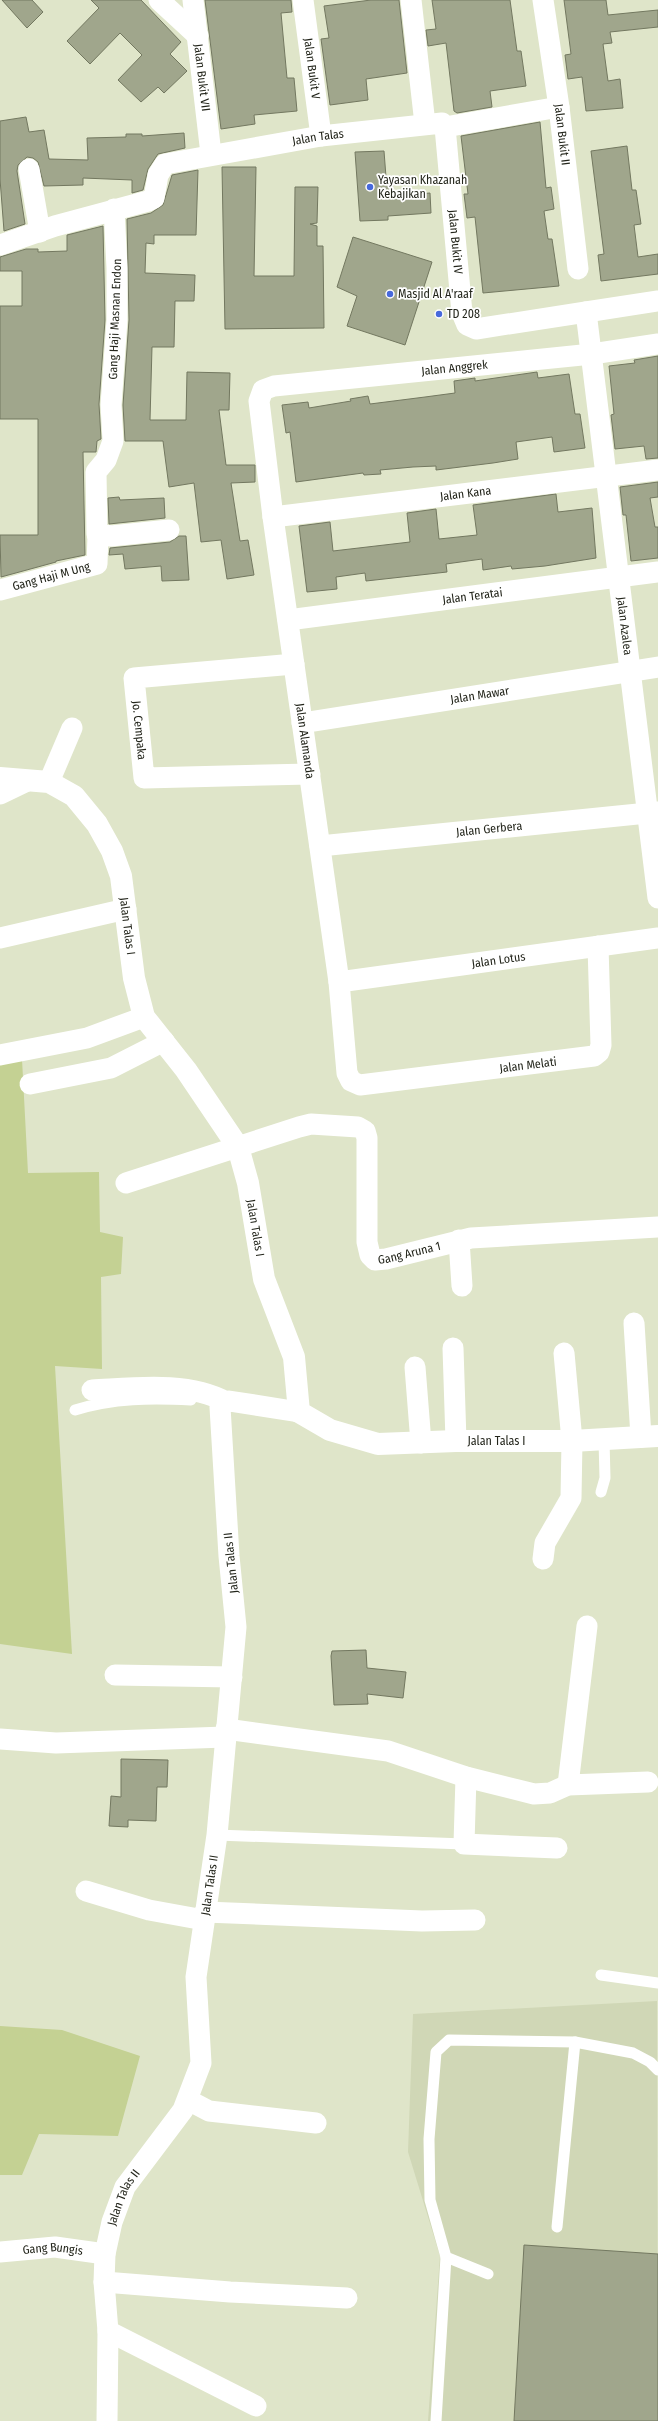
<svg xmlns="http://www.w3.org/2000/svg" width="658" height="2421" viewBox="0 0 658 2421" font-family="'Fira Sans Condensed',sans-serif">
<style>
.built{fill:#d0d7b6}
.green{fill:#c4d193}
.building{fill:#a0a68c;stroke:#737860}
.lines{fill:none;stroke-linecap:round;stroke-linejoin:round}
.service{stroke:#fff;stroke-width:11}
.minor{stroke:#fff;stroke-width:21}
.tertiary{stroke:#fff;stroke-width:22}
.poi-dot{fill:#4769dc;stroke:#fff;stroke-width:1.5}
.labels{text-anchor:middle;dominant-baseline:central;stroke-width:3.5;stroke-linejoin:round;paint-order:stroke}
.street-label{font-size:12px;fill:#23251b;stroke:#fff}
.poi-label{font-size:12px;fill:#23251b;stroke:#fff;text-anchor:start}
</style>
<rect width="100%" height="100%" fill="#dfe5c9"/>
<!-- built -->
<polygon class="built" points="657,2001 658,2421 428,2421 440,2256 408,2152 413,2014"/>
<!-- green -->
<g class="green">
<polygon points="0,1047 22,1059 28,1173 99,1172 100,1232 123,1237 121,1274 101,1277 102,1369 55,1366 72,1654 0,1644"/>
<polygon points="0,2026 62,2030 140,2056 118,2136 39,2134 22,2175 0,2175"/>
</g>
<!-- building -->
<g class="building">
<polygon points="2,0 32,0 43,12 27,28"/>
<polygon points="91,0 141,0 181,42 170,54 187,71 164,93 158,87 141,102 118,80 142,55 120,33 90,64 67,41 99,8"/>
<polygon points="205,0 291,0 292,12 281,13 287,78 294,78 297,111 254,115 255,124 221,129"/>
<polygon points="371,0 399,0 407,73 366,79 368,100 330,105 321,39 329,38 324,6"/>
<polygon points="432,0 510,0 517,51 521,51 526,86 490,91 492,107 457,113 454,111 446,43 428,46 426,30 436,29"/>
<polygon points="564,0 606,0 608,15 658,10 658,27 610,32 612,43 603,44 608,81 620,79 623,108 586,111 582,77 568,79 565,55 571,54"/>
<polygon points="26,117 29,132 44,130 49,159 88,160 87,138 126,137 126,134 142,134 142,136 184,133 185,148 158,154 148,169 143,190 132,193 132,180 83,178 83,185 44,186 38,162 33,158 27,157 18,165 17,171 25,224 4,231 0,179 0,121"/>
<polygon points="540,122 546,188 551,187 554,209 544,211 548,239 552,239 559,286 483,293 475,217 467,218 464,194 468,194 461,136"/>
<polygon points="627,146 632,190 636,190 641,224 634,225 638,257 658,254 658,274 601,281 598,255 604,254 591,151"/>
<polygon points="384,151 386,177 392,177 393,196 430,193 431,213 388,216 388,220 360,221 355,152"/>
<polygon points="222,167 256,167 254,276 294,276 295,187 318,187 317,223 310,224 317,226 317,246 323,246 324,328 225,329"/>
<polygon points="198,170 196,235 154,235 154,244 146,243 145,273 195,275 194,301 175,301 174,347 152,347 150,420 186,420 187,372 230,373 229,410 219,410 226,465 255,465 255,482 231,483 240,541 248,540 254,575 227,579 221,540 201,542 194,483 169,487 163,441 125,441 123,405 129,320 127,219 151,213 163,205 172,175"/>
<polygon points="103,226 105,320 99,404 101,439 97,441 96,452 83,452 85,555 56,561 56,562 1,577 0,535 38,535 38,419 0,419 0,306 22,306 22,271 0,271 0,257 26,249 38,249 38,252 67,251 67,235"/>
<polygon points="353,237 432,262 405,345 347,326 357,296 337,287"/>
<polygon points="658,356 658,458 646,459 644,446 615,449 611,415 614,414 609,366 635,363 634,360"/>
<polygon points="537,372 538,378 569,374 575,414 580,414 585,448 554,452 552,437 516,442 518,459 493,463 436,470 436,466 413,467 380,470 381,474 364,475 363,473 296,482 290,432 286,433 282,405 308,402 309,408 351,401 350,399 368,396 370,404 425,397 455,393 454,381 475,378 475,381"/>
<polygon points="658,482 658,497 650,498 655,527 658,527 658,558 631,561 626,515 623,515 620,487"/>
<polygon points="556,494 558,512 592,508 596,558 545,566 512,569 511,566 483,570 482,559 446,564 447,572 366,581 365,573 336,577 337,589 307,592 299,526 330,522 333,551 410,542 407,513 436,509 439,539 477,535 473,505"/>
<polygon points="119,497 120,500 164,498 165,518 109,524 108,498"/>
<polygon points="179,536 186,536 189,580 162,581 161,566 125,569 123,554 109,555 110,548 170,542"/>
<polygon points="366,1650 367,1668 406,1672 403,1698 367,1694 368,1704 334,1705 331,1656 332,1651"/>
<polygon points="121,1759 168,1760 167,1787 157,1787 156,1821 128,1820 128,1827 109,1826 111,1796 121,1797"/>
<polygon points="524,2245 658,2254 658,2421 514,2421"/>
</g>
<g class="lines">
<!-- service -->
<g class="service">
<path d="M75,1410C114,1398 151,1398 191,1400"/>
<polyline points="601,1492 605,1478 604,1440"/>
<polyline points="217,1835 464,1844"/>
<polyline points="601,1975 658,1983"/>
<polyline points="557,2227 575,2042"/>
<polyline points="488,2274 446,2257 430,2200 429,2139 436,2052 449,2040 575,2042 633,2053 650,2062 658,2070"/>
<polyline points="436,2421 446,2257"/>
</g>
<!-- minor -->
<g class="minor">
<polyline points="159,0 198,36"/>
<path id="s1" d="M193,0L211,154"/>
<path id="s2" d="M303,0L321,136"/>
<polyline points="411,0 425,124"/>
<path id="s3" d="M543,0L559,107L578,269"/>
<polyline points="445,127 559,107"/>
<polyline points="29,169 40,232"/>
<polyline points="114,209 117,268 117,320 111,405 113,441 106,460 96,472 97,534 111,536 169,530"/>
<path id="s4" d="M0,245L55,226L148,201L154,198L158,175L165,164L321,136L442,123L445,127L462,313L467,325L476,329L586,312L658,898"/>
<polyline points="586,312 658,301"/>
<path id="s5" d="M273,517L658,470"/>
<path id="s6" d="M0,590L97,564L98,535"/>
<path id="s7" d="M288,620L658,572"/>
<path id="s8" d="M294,664L134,678L144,778L310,774"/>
<path id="s9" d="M302,723L658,667"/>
<polyline points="49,782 72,728"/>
<polyline points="0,794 27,781"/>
<path id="s10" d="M320,846L658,812"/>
<polyline points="0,938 126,909"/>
<path id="s11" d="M598,946L601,1045L599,1052L594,1056L360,1085L351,1081L347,1073L339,982L273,517L259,401L263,390L274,386L592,354L658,344"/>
<path id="s12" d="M339,982L658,938"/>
<polyline points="0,1055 87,1038 144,1017"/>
<polyline points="30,1084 111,1068 164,1041"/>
<path id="s13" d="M126,1183L299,1127L311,1124L358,1127L365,1131L367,1138V1242L370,1255L375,1260L386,1259L471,1238L658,1227"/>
<polyline points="459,1240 462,1286"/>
<polyline points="634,1323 641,1437"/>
<polyline points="453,1348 456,1441"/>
<polyline points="415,1367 421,1443"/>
<path d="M92,1390C134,1388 188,1381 226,1402"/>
<polyline points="543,1559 545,1543 571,1498 572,1441 564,1353"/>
<polyline points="115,1675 232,1677"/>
<polyline points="226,1729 388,1751 466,1777 534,1794 550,1793 568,1785 648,1782"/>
<polyline points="0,1739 56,1743 225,1737"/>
<polyline points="466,1777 464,1844 557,1848"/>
<polyline points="568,1785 587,1626"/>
<polyline points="86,1891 149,1910 204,1920"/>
<polyline points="205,1912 422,1921 475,1920"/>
<polyline points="188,2100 209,2111 316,2123"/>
<path id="s14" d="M0,2252L55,2247L105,2254"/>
<polyline points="104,2282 230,2292 347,2298"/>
<polyline points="108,2331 256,2406"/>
<path id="s15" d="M107,2421L108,2331L104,2282L105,2254L112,2222L125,2187L183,2110L201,2063L196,1977L217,1835L236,1627L229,1556L220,1407L221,1404L229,1401L299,1412"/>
</g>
<!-- tertiary -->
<path class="tertiary" id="s16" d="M0,778L49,782L74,796L97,824L112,851L121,876L134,978L144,1017L186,1070L238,1147L248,1183L264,1279L294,1357L299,1412L330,1430L378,1444L456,1441H572L658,1436"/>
</g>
<!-- markers -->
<g class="poi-dot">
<circle cx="370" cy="187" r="4"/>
<circle cx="390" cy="294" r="4"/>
<circle cx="439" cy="314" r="4"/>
</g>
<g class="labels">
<!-- street labels -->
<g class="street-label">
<text stroke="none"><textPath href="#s2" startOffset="69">Jalan Bukit V</textPath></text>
<text stroke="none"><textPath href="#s1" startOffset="78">Jalan Bukit VII</textPath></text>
<text stroke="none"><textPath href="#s3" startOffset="136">Jalan Bukit II</textPath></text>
<text stroke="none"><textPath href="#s4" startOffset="353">Jalan Talas</textPath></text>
<text stroke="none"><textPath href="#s4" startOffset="598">Jalan Bukit IV</textPath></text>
<text transform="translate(115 319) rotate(-88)">Gang Haji Masnan Endon</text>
<text stroke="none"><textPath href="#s11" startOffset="1250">Jalan Anggrek</textPath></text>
<text stroke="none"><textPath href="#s5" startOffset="194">Jalan Kana</textPath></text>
<text stroke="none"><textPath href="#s6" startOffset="53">Gang Haji M Ung</textPath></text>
<text stroke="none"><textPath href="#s7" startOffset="186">Jalan Teratai</textPath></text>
<text stroke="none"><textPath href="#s4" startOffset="1120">Jalan Azalea</textPath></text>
<text stroke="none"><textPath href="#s9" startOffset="180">Jalan Mawar</textPath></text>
<text stroke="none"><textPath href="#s8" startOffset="213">Jo. Cempaka</textPath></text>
<text transform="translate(305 741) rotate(82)">Jalan Alamanda</text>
<text stroke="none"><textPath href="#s10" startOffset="170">Jalan Gerbera</textPath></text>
<text stroke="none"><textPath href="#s16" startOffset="222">Jalan Talas I</textPath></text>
<text stroke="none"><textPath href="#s12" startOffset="161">Jalan Lotus</textPath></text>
<text transform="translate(528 1065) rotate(-7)">Jalan Melati</text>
<text stroke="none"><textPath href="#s16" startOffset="558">Jalan Talas I</textPath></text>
<text stroke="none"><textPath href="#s13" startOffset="416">Gang Aruna 1</textPath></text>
<text stroke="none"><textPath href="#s16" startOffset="953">Jalan Talas I</textPath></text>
<text transform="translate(231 1563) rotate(-96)">Jalan Talas II</text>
<text stroke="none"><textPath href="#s15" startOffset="563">Jalan Talas II</textPath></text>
<text stroke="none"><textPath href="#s15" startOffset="227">Jalan Talas II</textPath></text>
<text stroke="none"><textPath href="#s14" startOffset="53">Gang Bungis</textPath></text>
</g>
<!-- poi labels -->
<g class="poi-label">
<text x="378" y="180">Yayasan Khazanah<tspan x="378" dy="14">Kebajikan</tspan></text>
<text x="398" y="294">Masjid Al A'raaf</text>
<text x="447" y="314">TD 208</text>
</g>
</g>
</svg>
